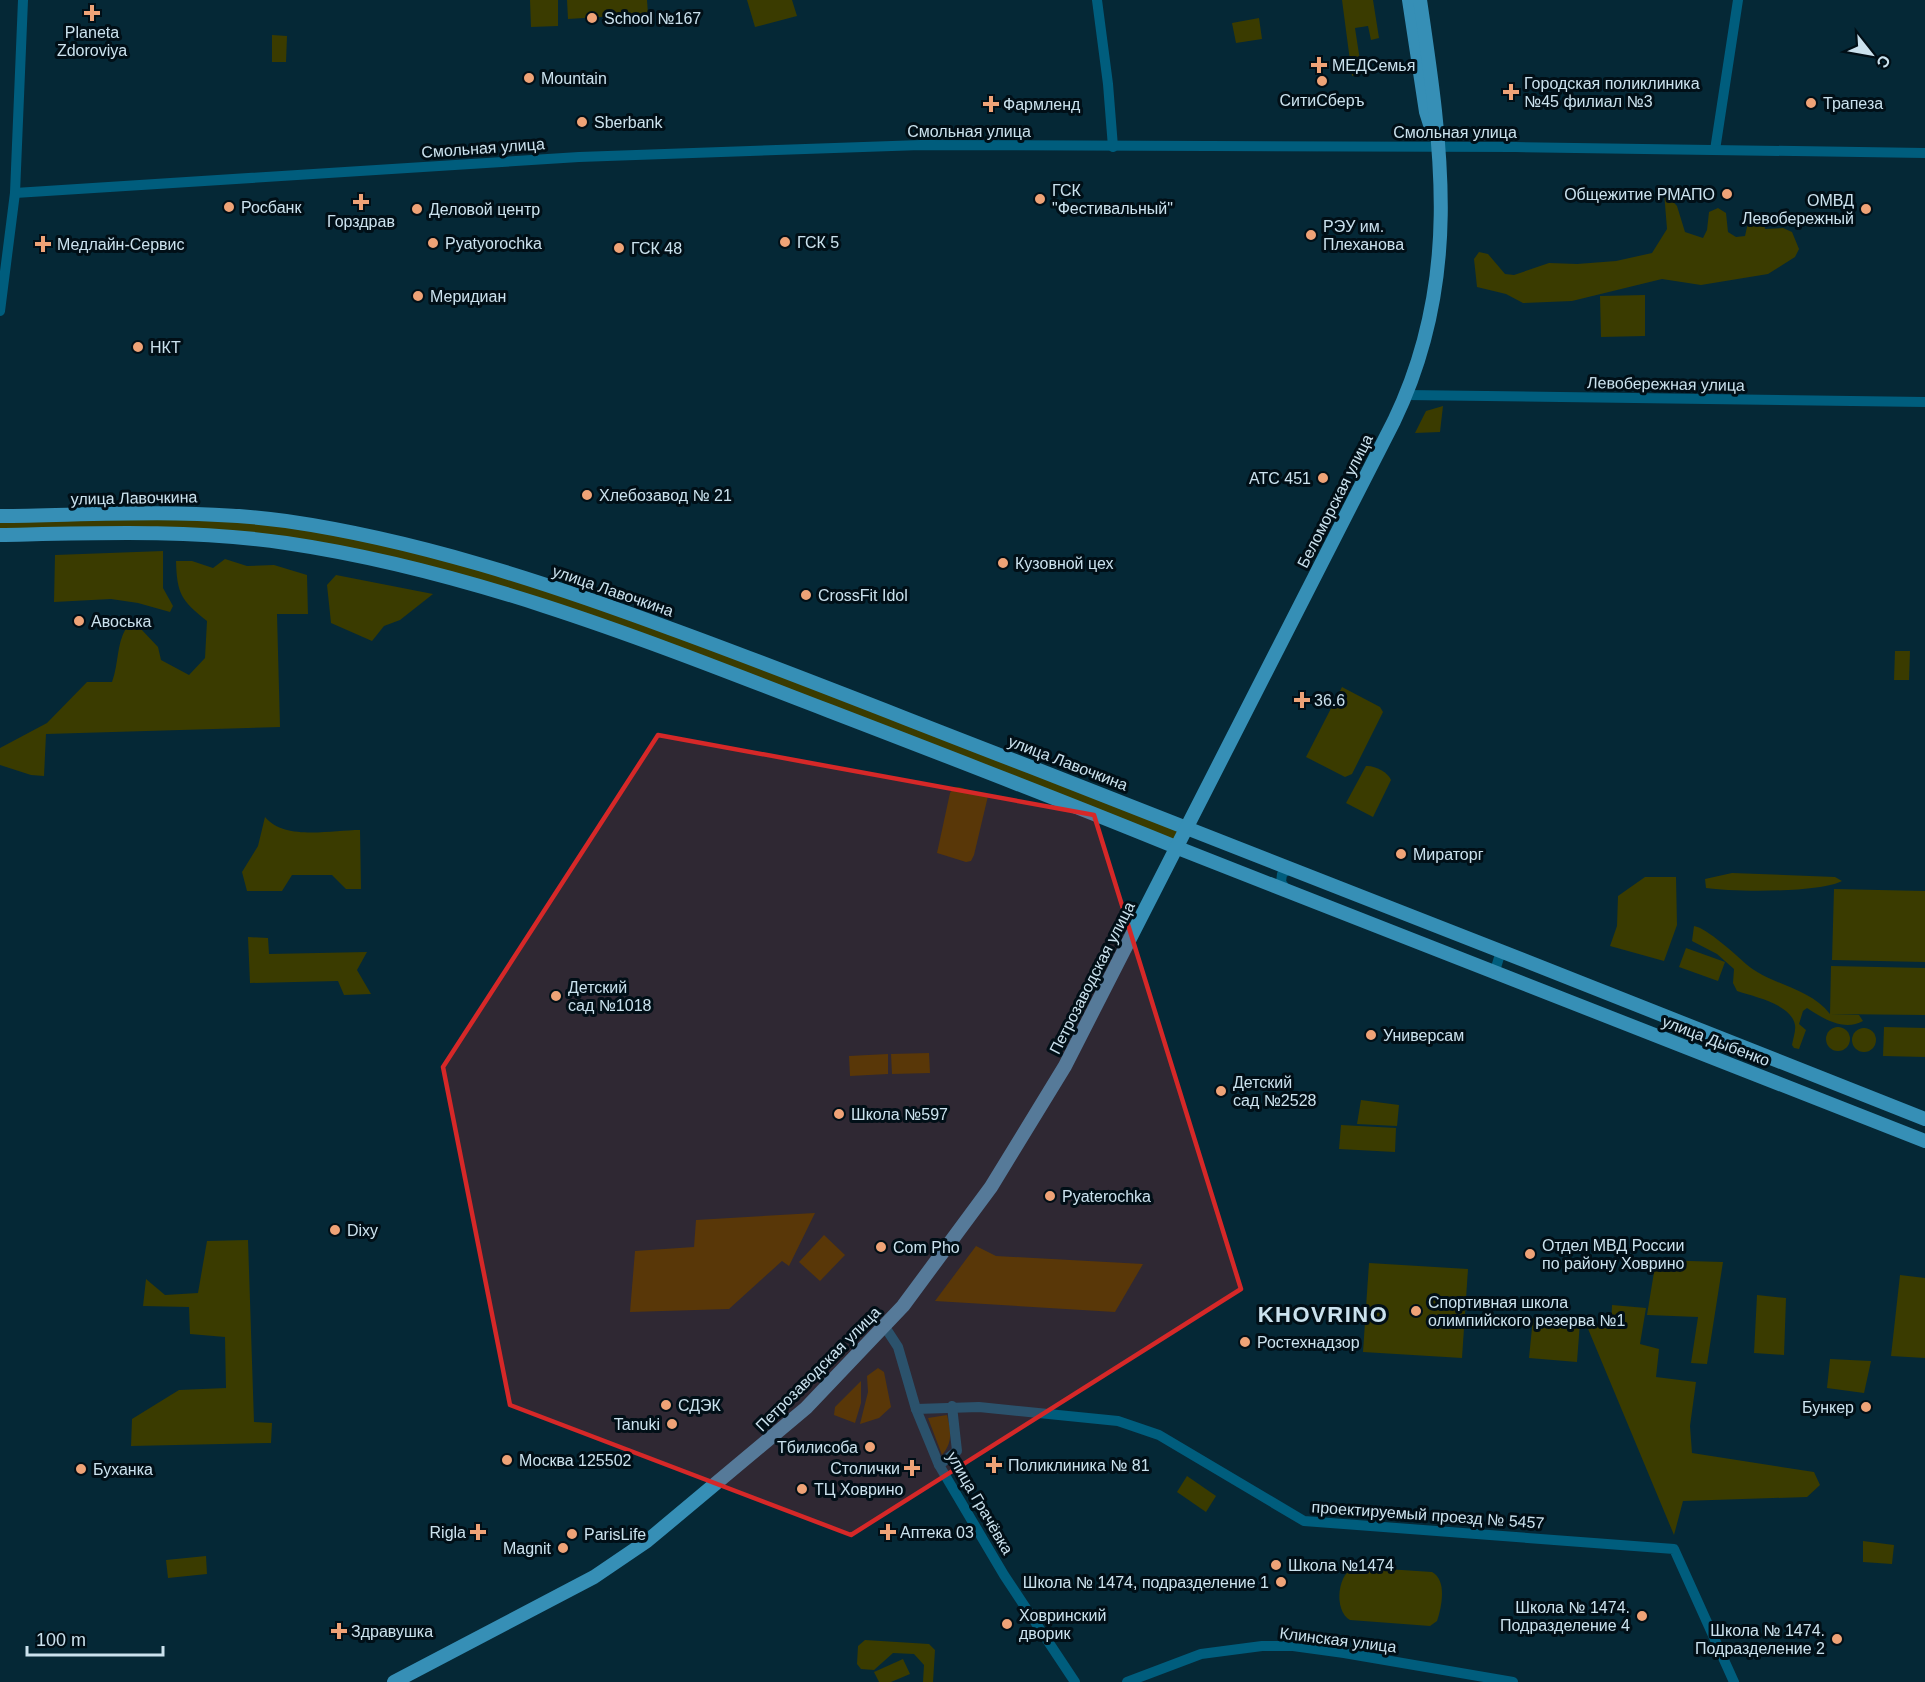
<svg xmlns="http://www.w3.org/2000/svg" width="1925" height="1682" viewBox="0 0 1925 1682" font-family="Arial,sans-serif">
<style>
.green{fill:#3a3b00}
.lines{fill:none;stroke-linecap:round;stroke-linejoin:round}
.minor{stroke:#005d7d;stroke-width:10}
.major{stroke:#368fb6;stroke-width:14}
.marked{fill:#d62828;fill-opacity:0.2;stroke:#d62828;stroke-width:4.5;stroke-linejoin:round}
.poi-dot{fill:#efa377;stroke:#010f17;stroke-width:2}
.labels{text-anchor:middle;dominant-baseline:central;stroke-width:6;stroke-linejoin:round;paint-order:stroke}
.poi-label{font-size:16px;fill:#cbe2ee;stroke:#010f17;text-anchor:start}
.street-label{font-size:16px;fill:#cbe2ee;stroke:#010f17}
.district-label{font-size:22px;font-weight:bold;letter-spacing:1.5px;fill:#cbe2ee;stroke:#010f17}
</style>
<rect width="100%" height="100%" fill="#052836"/>
<!-- green -->
<g class="green">
<polygon points="530,0 558,0 558,26 531,27"/>
<polygon points="567,0 647,0 648,14 568,19"/>
<polygon points="747,0 792,0 797,16 755,27"/>
<polygon points="1342,0 1373,0 1379,38 1371,40 1368,26 1355,28 1362,74 1352,76"/>
<polygon points="1259,18 1262,39 1236,43 1232,23"/>
<polygon points="272,35 287,36 286,62 272,62"/>
<polygon points="1664,192 1677,206 1685,232 1703,238 1707,230 1709,212 1718,208 1726,213 1728,232 1736,237 1745,236 1749,218 1757,214 1764,220 1765,229 1783,228 1792,232 1799,249 1795,257 1768,274 1701,285 1662,279 1572,301 1523,303 1506,294 1477,287 1474,259 1479,252 1488,254 1505,274 1514,275 1549,263 1577,264 1616,261 1652,253 1667,229"/>
<polygon points="1645,295 1645,336 1601,337 1600,296"/>
<polygon points="1443,406 1440,432 1415,433 1426,411"/>
<polygon points="0,516 284,521 554,587 1187,826 1177,847 573,614 280,542 0,535"/>
<polygon points="163,551 163,588 173,606 170,612 138,603 111,599 54,602 55,555"/>
<path d="M225,559L247,566L274,565L307,575L308,614H277L280,727L46,734L44,776L31,775L0,765V748L47,723L87,682H112C119,663 116,646 126,628L141,629L158,647L161,660L189,675L205,658L207,621C181,600 177,594 176,561H192L213,568Z"/>
<polygon points="336,575 433,594 400,620 384,626 372,641 331,623 327,585"/>
<polygon points="1895,651 1910,651 1909,680 1894,680"/>
<polygon points="1342,687 1380,707 1383,712 1352,774 1345,777 1306,757"/>
<path d="M1366,766C1374,765 1388,772 1391,780L1373,817L1346,803Z"/>
<polygon points="959,787 988,796 974,855 971,861 966,862 937,853 950,793 953,788"/>
<path d="M265,817C285,841 331,830 360,830L361,889H346L332,875H292L282,891H247L242,872L258,846Z"/>
<path d="M1732,873L1835,877L1842,881C1820,893 1732,892 1706,888L1705,879Z"/>
<polygon points="1645,877 1676,877 1677,925 1664,961 1610,946 1617,926 1618,896"/>
<polygon points="1834,889 1925,891 1925,962 1832,960"/>
<path d="M1694,926C1707,928 1736,955 1746,964C1770,985 1809,987 1830,1014L1831,966L1925,968V1015L1830,1014L1859,1015L1863,1021C1844,1032 1822,1018 1807,1008L1803,1011L1799,1024L1806,1030L1799,1049L1794,1048L1792,1045C1793,1039 1796,1031 1795,1025C1791,1004 1755,997 1737,991L1733,983L1734,969L1717,954L1692,941Z"/>
<polygon points="248,937 268,938 269,954 367,952 357,970 371,994 344,995 338,981 250,983"/>
<polygon points="1686,948 1725,962 1718,981 1679,967"/>
<polygon points="1884,1027 1925,1028 1925,1057 1883,1056"/>
<circle cx="1838" cy="1039" r="12"/>
<circle cx="1864" cy="1040" r="12"/>
<polygon points="929,1053 930,1073 892,1074 891,1054"/>
<polygon points="888,1054 888,1074 850,1076 849,1056"/>
<polygon points="1361,1100 1399,1105 1397,1126 1357,1124"/>
<polygon points="1341,1125 1396,1128 1395,1152 1339,1149"/>
<polygon points="815,1213 789,1266 782,1261 729,1309 630,1312 635,1251 694,1247 696,1220"/>
<polygon points="824,1235 845,1255 820,1281 799,1262"/>
<polygon points="248,1240 254,1422 272,1423 271,1443 131,1446 132,1419 179,1390 226,1388 225,1337 190,1334 189,1307 143,1306 146,1279 165,1295 198,1293 207,1241"/>
<polygon points="976,1246 996,1256 1143,1264 1115,1312 935,1301"/>
<polygon points="1656,1260 1723,1262 1707,1364 1691,1363 1698,1317 1647,1315"/>
<polygon points="1369,1263 1468,1269 1462,1358 1363,1352"/>
<polygon points="1900,1275 1925,1278 1925,1358 1891,1356"/>
<polygon points="1757,1295 1786,1298 1784,1355 1754,1353"/>
<polygon points="1612,1305 1646,1308 1640,1344 1659,1349 1656,1377 1696,1382 1690,1426 1692,1453 1814,1472 1820,1485 1807,1497 1683,1501 1674,1535 1586,1324 1611,1329"/>
<polygon points="1533,1318 1580,1322 1577,1362 1529,1358"/>
<polygon points="1830,1359 1871,1361 1864,1393 1827,1388"/>
<polygon points="878,1368 884,1372 891,1407 879,1418 860,1424 868,1392 867,1376"/>
<polygon points="861,1381 861,1403 855,1423 834,1415 835,1407"/>
<path d="M947,1415C951,1431 953,1442 942,1455L928,1418Z"/>
<polygon points="1187,1476 1216,1496 1206,1512 1177,1492"/>
<polygon points="1863,1541 1894,1545 1892,1564 1863,1562"/>
<polygon points="206,1556 207,1574 168,1578 166,1560"/>
<path d="M1357,1567L1432,1572C1447,1580 1442,1606 1437,1621L1430,1626L1350,1620C1333,1611 1337,1570 1357,1567Z"/>
<polygon points="865,1640 929,1644 935,1650 933,1682 923,1682 924,1665 914,1654 893,1653 874,1670 861,1669 857,1664 858,1646"/>
<polygon points="903,1659 910,1674 891,1682 879,1682 874,1672"/>
</g>
<g class="lines">
<!-- minor -->
<g class="minor">
<polyline points="1097,0 1108,84 1113,147"/>
<polyline points="1715,150 1738,0"/>
<polyline points="15,193 579,157 921,145 1515,147 1925,153"/>
<polyline points="0,311 15,193 23,0"/>
<polyline points="1406,395 1925,402"/>
<polyline points="1287,891 1281,882 1282,874 1289,869 1296,870"/>
<polyline points="1494,974 1501,951"/>
<polyline points="885,1327 898,1347 916,1409 939,1465 1004,1575 1075,1682"/>
<polyline points="916,1409 979,1407 1118,1421 1159,1435 1304,1521 1674,1549 1734,1682"/>
<polyline points="939,1465 957,1451 952,1406"/>
<polyline points="1127,1682 1201,1654 1262,1646 1293,1646 1344,1653 1513,1682"/>
</g>
<!-- major -->
<g class="major">
<polyline points="1409,0 1426,112 1432,131"/>
<path d="M0,516C96,515 191,508 286,521C417,540 545,582 669,628C790,672 911,721 1031,767C1330,883 1627,1001 1925,1119"/>
<path d="M0,535C94,533 192,529 286,543C462,569 628,633 793,697C923,747 1054,797 1183,850C1430,949 1678,1044 1925,1141"/>
<path d="M394,1682L594,1577L647,1541L806,1408L903,1306L991,1187L1065,1066L1394,421C1462,280 1442,149 1420,0"/>
</g>
</g>
<!-- marked area -->
<path class="marked" d="M658,735L1094,815L1241,1289L851,1535L510,1405L443,1067Z"/>
<!-- markers -->
<g class="poi-dot">
<path d="M89 4h6v6h6v6h-6v6h-6v-6h-6v-6h6z"/>
<circle cx="592" cy="18" r="6"/>
<path d="M1316 56h6v6h6v6h-6v6h-6v-6h-6v-6h6z"/>
<circle cx="529" cy="78" r="6"/>
<circle cx="1322" cy="81" r="6"/>
<path d="M1508 83h6v6h6v6h-6v6h-6v-6h-6v-6h6z"/>
<circle cx="1811" cy="103" r="6"/>
<path d="M988 95h6v6h6v6h-6v6h-6v-6h-6v-6h6z"/>
<circle cx="582" cy="122" r="6"/>
<circle cx="1727" cy="194" r="6"/>
<circle cx="1040" cy="199" r="6"/>
<path d="M358 193h6v6h6v6h-6v6h-6v-6h-6v-6h6z"/>
<circle cx="229" cy="207" r="6"/>
<circle cx="417" cy="209" r="6"/>
<circle cx="1866" cy="209" r="6"/>
<circle cx="1311" cy="235" r="6"/>
<circle cx="785" cy="242" r="6"/>
<circle cx="433" cy="243" r="6"/>
<path d="M40 235h6v6h6v6h-6v6h-6v-6h-6v-6h6z"/>
<circle cx="619" cy="248" r="6"/>
<circle cx="418" cy="296" r="6"/>
<circle cx="138" cy="347" r="6"/>
<circle cx="1323" cy="478" r="6"/>
<circle cx="587" cy="495" r="6"/>
<circle cx="1003" cy="563" r="6"/>
<circle cx="806" cy="595" r="6"/>
<circle cx="79" cy="621" r="6"/>
<path d="M1299 691h6v6h6v6h-6v6h-6v-6h-6v-6h6z"/>
<circle cx="1401" cy="854" r="6"/>
<circle cx="556" cy="996" r="6"/>
<circle cx="1371" cy="1035" r="6"/>
<circle cx="1221" cy="1091" r="6"/>
<circle cx="839" cy="1114" r="6"/>
<circle cx="1050" cy="1196" r="6"/>
<circle cx="335" cy="1230" r="6"/>
<circle cx="881" cy="1247" r="6"/>
<circle cx="1530" cy="1254" r="6"/>
<circle cx="1416" cy="1311" r="6"/>
<circle cx="1245" cy="1342" r="6"/>
<circle cx="666" cy="1405" r="6"/>
<circle cx="1866" cy="1407" r="6"/>
<circle cx="672" cy="1424" r="6"/>
<circle cx="870" cy="1447" r="6"/>
<circle cx="507" cy="1460" r="6"/>
<path d="M991 1456h6v6h6v6h-6v6h-6v-6h-6v-6h6z"/>
<path d="M909 1459h6v6h6v6h-6v6h-6v-6h-6v-6h6z"/>
<circle cx="81" cy="1469" r="6"/>
<circle cx="802" cy="1489" r="6"/>
<path d="M475 1523h6v6h6v6h-6v6h-6v-6h-6v-6h6z"/>
<path d="M885 1523h6v6h6v6h-6v6h-6v-6h-6v-6h6z"/>
<circle cx="572" cy="1534" r="6"/>
<circle cx="563" cy="1548" r="6"/>
<circle cx="1276" cy="1565" r="6"/>
<circle cx="1281" cy="1582" r="6"/>
<circle cx="1642" cy="1616" r="6"/>
<circle cx="1007" cy="1624" r="6"/>
<path d="M336 1622h6v6h6v6h-6v6h-6v-6h-6v-6h6z"/>
<circle cx="1837" cy="1639" r="6"/>
</g>
<g class="labels">
<!-- poi labels -->
<g class="poi-label">
<text x="604" y="18">School №167</text>
<text x="92" y="32" text-anchor="middle">Planeta<tspan x="92" dy="18">Zdoroviya</tspan></text>
<text x="1332" y="65">МЕДСемья</text>
<text x="541" y="78">Mountain</text>
<text x="1524" y="83">Городская поликлиника<tspan x="1524" dy="18">№45 филиал №3</tspan></text>
<text x="1322" y="100" text-anchor="middle">СитиСберъ</text>
<text x="1823" y="103">Трапеза</text>
<text x="1003" y="104">Фармленд</text>
<text x="594" y="122">Sberbank</text>
<text x="1052" y="190">ГСК<tspan x="1052" dy="18">"Фестивальный"</tspan></text>
<text x="1715" y="194" text-anchor="end">Общежитие РМАПО</text>
<text x="1854" y="200" text-anchor="end">ОМВД<tspan x="1854" dy="18">Левобережный</tspan></text>
<text x="241" y="207">Росбанк</text>
<text x="429" y="209">Деловой центр</text>
<text x="361" y="221" text-anchor="middle">Горздрав</text>
<text x="1323" y="226">РЭУ им.<tspan x="1323" dy="18">Плеханова</tspan></text>
<text x="797" y="242">ГСК 5</text>
<text x="445" y="243">Pyatyorochka</text>
<text x="57" y="244">Медлайн-Сервис</text>
<text x="631" y="248">ГСК 48</text>
<text x="430" y="296">Меридиан</text>
<text x="150" y="347">НКТ</text>
<text x="1311" y="478" text-anchor="end">АТС 451</text>
<text x="599" y="495">Хлебозавод № 21</text>
<text x="1015" y="563">Кузовной цех</text>
<text x="818" y="595">CrossFit Idol</text>
<text x="91" y="621">Авоська</text>
<text x="1314" y="700">36.6</text>
<text x="1413" y="854">Мираторг</text>
<text x="568" y="987">Детский<tspan x="568" dy="18">сад №1018</tspan></text>
<text x="1383" y="1035">Универсам</text>
<text x="1233" y="1082">Детский<tspan x="1233" dy="18">сад №2528</tspan></text>
<text x="851" y="1114">Школа №597</text>
<text x="1062" y="1196">Pyaterochka</text>
<text x="347" y="1230">Dixy</text>
<text x="1542" y="1245">Отдел МВД России<tspan x="1542" dy="18">по району Ховрино</tspan></text>
<text x="893" y="1247">Com Pho</text>
<text x="1428" y="1302">Спортивная школа<tspan x="1428" dy="18">олимпийского резерва №1</tspan></text>
<text x="1257" y="1342">Ростехнадзор</text>
<text x="678" y="1405">СДЭК</text>
<text x="1854" y="1407" text-anchor="end">Бункер</text>
<text x="660" y="1424" text-anchor="end">Tanuki</text>
<text x="858" y="1447" text-anchor="end">Тбилисоба</text>
<text x="519" y="1460">Москва 125502</text>
<text x="1008" y="1465">Поликлиника № 81</text>
<text x="900" y="1468" text-anchor="end">Столички</text>
<text x="93" y="1469">Буханка</text>
<text x="814" y="1489">ТЦ Ховрино</text>
<text x="466" y="1532" text-anchor="end">Rigla</text>
<text x="900" y="1532">Аптека 03</text>
<text x="584" y="1534">ParisLife</text>
<text x="551" y="1548" text-anchor="end">Magnit</text>
<text x="1288" y="1565">Школа №1474</text>
<text x="1269" y="1582" text-anchor="end">Школа № 1474, подразделение 1</text>
<text x="1630" y="1607" text-anchor="end">Школа № 1474.<tspan x="1630" dy="18">Подразделение 4</tspan></text>
<text x="1019" y="1615">Ховринский<tspan x="1019" dy="18">дворик</tspan></text>
<text x="1825" y="1630" text-anchor="end">Школа № 1474.<tspan x="1825" dy="18">Подразделение 2</tspan></text>
<text x="351" y="1631">Здравушка</text>
</g>
<!-- street labels -->
<g class="street-label">
<text x="969" y="131">Смольная улица</text>
<text x="1455" y="132">Смольная улица</text>
<text transform="translate(483 148) rotate(-4)">Смольная улица</text>
<text transform="translate(1666 384) rotate(1)">Левобережная улица</text>
<text transform="translate(134 498) rotate(-1)">улица Лавочкина</text>
<text transform="translate(1335 501) rotate(-63)">Беломорская улица</text>
<text transform="translate(613 591) rotate(19)">улица Лавочкина</text>
<text transform="translate(1068 763) rotate(21)">улица Лавочкина</text>
<text transform="translate(1092 978) rotate(-63)">Петрозаводская улица</text>
<text transform="translate(1716 1041) rotate(21)">улица Дыбенко</text>
<text transform="translate(818 1369) rotate(-45)">Петрозаводская улица</text>
<text transform="translate(980 1503) rotate(60)">улица Грачёвка</text>
<text transform="translate(1428 1515) rotate(4)">проектируемый проезд № 5457</text>
<text transform="translate(1338 1640) rotate(7)">Клинская улица</text>
</g>
<!-- district labels -->
<g class="district-label">
<text x="1323" y="1314">KHOVRINO</text>
</g>
</g>
<!-- north arrow -->
<g transform="translate(1871 54) rotate(121)" stroke="#010f17" stroke-width="4.5" paint-order="stroke">
<path d="M0-4.5L10 22L0 15L-10 22Z" fill="#cbe2ee"/>
<text y="-9" font-size="16" font-weight="bold" text-anchor="middle" fill="#cbe2ee">С</text>
</g>
<!-- scale -->
<path d="M27 1646v9h136v-9" fill="none" stroke="#cbe2ee" stroke-width="3"/>
<text x="36" y="1646" font-size="18" fill="#cbe2ee" stroke="#010f17" stroke-width="4.5" paint-order="stroke">100 m</text>
</svg>
